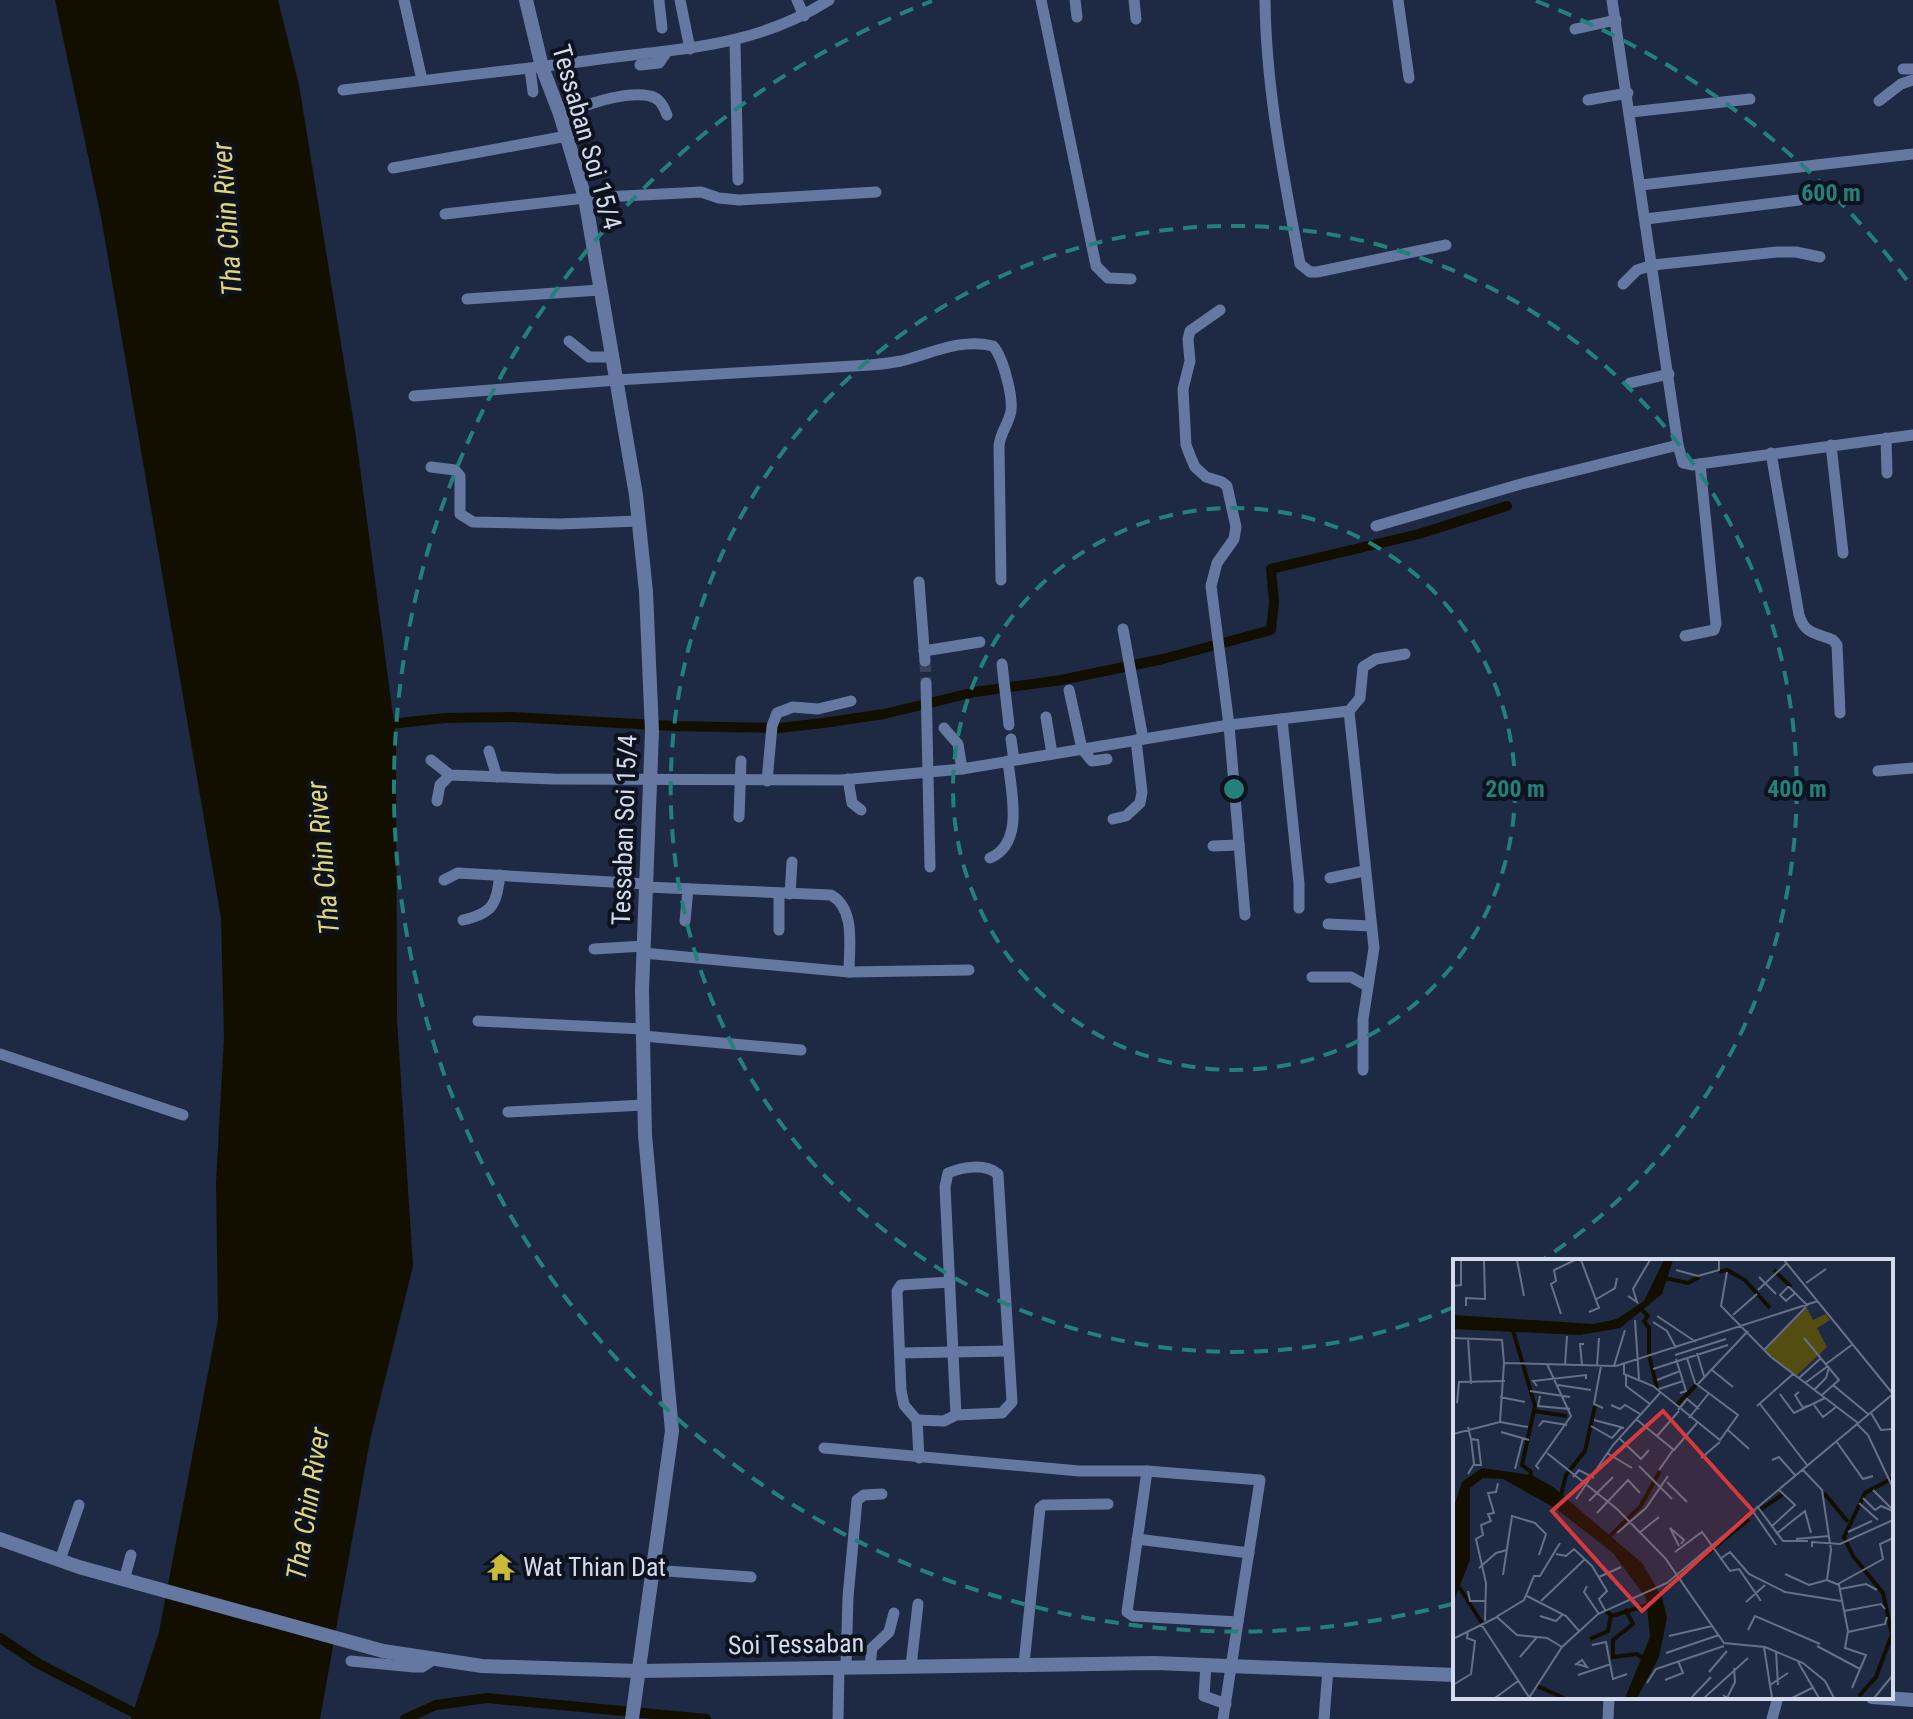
<svg xmlns="http://www.w3.org/2000/svg" width="1913" height="1719" viewBox="0 0 1913 1719" font-family="'Roboto Condensed',sans-serif">
<style>
.water{fill:#120f00}
.lines{fill:none;stroke-linecap:round;stroke-linejoin:round}
.canal{stroke:#120f00;stroke-width:10}
.minor-tunnel{stroke:#39455c;stroke-width:11;stroke-dasharray:11 5.5;stroke-linecap:butt}
.minor{stroke:#6578a1;stroke-width:11}
.tertiary{stroke:#6578a1;stroke-width:14}
.ring{fill:none;stroke:#23807b;stroke-width:4;stroke-dasharray:14 10}
.labels{text-anchor:middle;dominant-baseline:central;stroke-width:8;stroke-linejoin:round;paint-order:stroke}
.street-label{font-size:26px;fill:#d3dbec;stroke:#0d131e}
.poi-label{font-size:26px;fill:#d3dbec;stroke:#0d131e;text-anchor:start}
.water-label{font-size:28px;font-style:italic;fill:#e1d575;stroke:#0d131e}
.inset-river{fill:none;stroke:#120f00;stroke-width:4}
.inset-road{fill:none;stroke:#667187;stroke-width:2}
.view{fill:#d63a3c;fill-opacity:0.15;stroke:#d63a3c;stroke-width:4}
.inset-edge{fill:none;stroke:#d3dbec;stroke-width:4}
.centre{fill:#23807b;stroke:#0d131e;stroke-width:4}
.ring-label{font-size:24px;text-anchor:middle;font-weight:bold;fill:#23807b;stroke:#0d131e;stroke-width:8;stroke-linejoin:round;paint-order:stroke}
</style>
<rect width="100%" height="100%" fill="#1e2a43"/>
<!-- water -->
<polygon class="water" points="55,0 278,0 299,85 355,430 396,738 397,1019 413,1266 370,1440 320,1719 131,1719 159,1632 218,1320 216,1182 224,1037 221,918 101,217"/>
<g class="lines">
<!-- canal -->
<g class="canal">
<polyline points="381,725 445,718 513,717 673,726 779,728 823,723 884,714 975,692 1061,680 1163,659 1271,630 1274,602 1271,569 1419,534 1507,506"/>
<polyline points="0,1638 39,1664 146,1719"/>
<polyline points="405,1719 436,1705 487,1698 706,1719"/>
</g>
<!-- minor-tunnel -->
<polyline class="minor-tunnel" points="925,661 926,683"/>
<!-- minor -->
<g class="minor">
<polyline points="404,0 422,80"/>
<polyline points="680,0 690,49"/>
<polyline points="797,0 804,16"/>
<polyline points="1041,0 1096,266 1108,278 1131,279"/>
<polyline points="1075,0 1077,17"/>
<polyline points="1134,0 1136,19"/>
<path d="M1265,0C1266,90 1284,177 1300,264L1310,272H1317L1446,245"/>
<polyline points="1398,0 1409,78"/>
<polyline points="1612,0 1678,445 1683,463 1692,465 1913,435"/>
<polyline points="659,1 662,28"/>
<polyline points="1575,29 1616,20"/>
<polyline points="735,41 738,180"/>
<polyline points="640,65 659,63 666,53"/>
<polyline points="530,69 533,92"/>
<polyline points="1903,69 1913,69"/>
<path d="M343,90C432,79 520,70 608,58C688,48 759,45 829,0"/>
<polyline points="1588,100 1628,93"/>
<polyline points="1879,101 1901,84 1913,80"/>
<polyline points="1631,112 1750,99"/>
<path d="M560,114C585,106 624,90 650,96C660,98 664,107 667,115"/>
<polyline points="393,168 567,136"/>
<polyline points="1641,185 1913,154"/>
<polyline points="445,214 585,198 701,192 719,198 739,200 876,192"/>
<polyline points="1646,219 1799,200"/>
<polyline points="1623,284 1637,270 1653,265 1777,252 1796,252 1820,257"/>
<polyline points="467,299 600,290"/>
<polyline points="1220,310 1190,331 1188,339 1190,361 1183,389 1186,445 1191,458 1195,467 1206,477 1222,482 1227,486 1236,527 1234,539 1217,563 1211,586 1229,725 1245,915"/>
<polyline points="569,341 589,357 613,357"/>
<polyline points="1630,383 1669,374"/>
<path d="M414,396L617,380L870,365C881,364 891,363 901,361C932,353 961,338 993,346C1003,357 1015,401 1010,415C1007,426 1000,434 999,446L1001,580"/>
<polyline points="1886,438 1887,473"/>
<polyline points="1831,445 1843,553"/>
<path d="M1771,453L1799,615C1805,635 1817,633 1833,640L1837,645L1840,713"/>
<polyline points="431,467 455,470 460,476 460,514 473,522 560,524 639,521"/>
<polyline points="1376,526 1521,484 1678,445"/>
<polyline points="919,582 925,661"/>
<polyline points="1123,629 1143,739"/>
<polyline points="1685,636 1714,630 1716,624 1700,464"/>
<polyline points="924,651 980,642"/>
<polyline points="1002,664 1009,725"/>
<polyline points="926,683 930,867"/>
<polyline points="1069,690 1082,749 1092,761 1107,759"/>
<polyline points="1349,711 1374,948 1363,1019 1363,1070"/>
<polyline points="1046,717 1052,754"/>
<polyline points="1282,719 1299,883 1299,908"/>
<polyline points="944,728 958,744 962,769"/>
<polyline points="1011,739 1014,760"/>
<polyline points="489,751 497,777"/>
<polyline points="431,760 450,775 553,779 841,780 962,769 1229,725 1349,711 1360,698 1363,667 1376,659 1405,654"/>
<polyline points="1878,771 1913,768"/>
<polyline points="848,779 852,803 861,810"/>
<polyline points="767,781 772,726 777,713 793,707 818,709 851,701"/>
<polyline points="437,801 440,785 450,775"/>
<polyline points="739,817 741,761"/>
<polyline points="1113,819 1126,816 1140,803 1142,792 1136,740"/>
<polyline points="1213,846 1239,845"/>
<path d="M990,858C1025,843 1011,792 1008,761"/>
<polyline points="1330,878 1364,871"/>
<polyline points="444,880 458,873 646,884"/>
<path d="M646,887L831,895C856,909 849,947 849,972"/>
<polyline points="779,893 779,930"/>
<polyline points="790,894 792,862"/>
<path d="M463,920C494,913 496,904 500,875"/>
<polyline points="685,921 688,889"/>
<polyline points="1328,924 1371,926"/>
<polyline points="594,949 644,946"/>
<polyline points="643,953 849,972 969,970"/>
<polyline points="1312,977 1351,977 1367,986"/>
<polyline points="478,1021 643,1029"/>
<polyline points="643,1036 801,1050"/>
<polyline points="0,1054 183,1115"/>
<polyline points="508,1112 644,1105"/>
<polyline points="900,1353 1008,1351"/>
<path d="M917,1420L944,1421L956,1415L945,1187L948,1173C963,1167 985,1163 998,1174L1012,1402L1002,1413L956,1415"/>
<polyline points="824,1448 1079,1471 1147,1471 1260,1480 1223,1719"/>
<polyline points="919,1458 917,1420 904,1405 901,1390 897,1291 901,1285 950,1282"/>
<polyline points="1147,1471 1127,1612 1133,1616 1238,1622"/>
<polyline points="1137,1539 1249,1553"/>
<polyline points="60,1560 79,1505"/>
<polyline points="652,1570 751,1577"/>
<polyline points="124,1580 131,1555"/>
<polyline points="351,1661 414,1667 422,1667 433,1660"/>
<polyline points="1024,1664 1040,1508 1044,1505 1108,1504"/>
<polyline points="1206,1664 1204,1696 1226,1704"/>
<polyline points="870,1666 872,1648 889,1632 894,1613"/>
<polyline points="911,1666 918,1604"/>
<polyline points="846,1667 848,1597 857,1500 864,1495 882,1494"/>
<polyline points="838,1719 839,1667"/>
<polyline points="1324,1719 1328,1669"/>
<polyline points="1608,1719 1609,1697"/>
<polyline points="1772,1719 1778,1697"/>
</g>
<!-- tertiary -->
<g class="tertiary">
<polyline points="526,0 542,67 560,114 585,198 636,495 646,592 652,732 642,990 645,1135 672,1431 632,1719"/>
<polyline points="0,1539 79,1567 383,1651 482,1666 638,1671 1155,1663 1455,1675"/>
<polyline points="1872,1697 1913,1700"/>
</g>
</g>
<!-- distance rings -->
<g class="ring">
<circle cx="1234" cy="789" r="281"/>
<path d="M1454 1307A563 563 0 1 1 1545 1258"/>
<path d="M1452 1604A844 844 0 0 1 932 1M1536 1A844 844 0 0 1 1912 287"/>
</g>
<!-- icons -->
<defs>
<symbol id="temple-bare" viewBox="-9 -9 18 18"><path d="M0-6L5-2H3V0L6.5 2.5H4V6H1.5V3h-3V6H-4V2.5H-6.5L-3 0V-2H-5Z" fill="#caba3a" stroke="#0d131e" stroke-width="2.5" paint-order="stroke"/></symbol>
</defs>
<g fill-rule="evenodd">
<use href="#temple-bare" x="481" y="1547" width="40" height="40"/>
</g>
<g class="labels">
<!-- street labels -->
<g class="street-label">
<text transform="translate(587 137) rotate(74)">Tessaban Soi 15/4</text>
<text transform="translate(624 830) rotate(-88)">Tessaban Soi 15/4</text>
<text transform="translate(796 1644) rotate(-1)">Soi Tessaban</text>
</g>
<!-- poi labels -->
<g class="poi-label">
<text x="523" y="1567">Wat Thian Dat</text>
</g>
<!-- water labels -->
<g class="water-label">
<text transform="translate(227 219) rotate(-94)">Tha Chin River</text>
<text transform="translate(323 858) rotate(-95)">Tha Chin River</text>
<text transform="translate(308 1504) rotate(-81)">Tha Chin River</text>
</g>
</g>
<!-- overview -->
<g transform="translate(1453 1259)">
<rect width="440" height="440" fill="#1e2a43"/>
<path d="M354,49L360,61L373,55L377,61L364,69L374,88L343,117L311,91Z" fill="#544d11"/>
<path d="M211,1H220L209,35L167,69L127,76L0,70V56L140,65L164,60L191,42ZM29,209L79,216L100,228L189,304L209,338L214,359L206,398L184,439H172L197,378L193,339L160,294L102,249L50,220L30,219L17,229V301L0,344L1,247L9,223Z" fill="#120f00"/>
<path class="inset-river" d="M321,11L338,28M266,13L274,11L292,21L317,49M211,19L235,24L246,18M189,51L195,57L191,62L196,69V96M59,68L82,147L69,206L78,213L77,220M196,96L204,129M224,146L245,124M81,152L114,157M371,234L395,263M108,236L113,216L132,192L142,147M307,251L330,235M157,277L187,248L207,212M226,318L296,260M6,328L29,364M172,350L180,365L160,381V398L184,395L191,400M152,351L159,357L201,344M137,380L155,372L158,357M84,427L111,439M406,437L423,418L439,375L430,334L400,297L391,278L412,234L440,219"/>
<path class="inset-road" d="M64,1L71,37M128,1L146,49L136,53M331,1L440,135M223,11L245,17L266,11V1M274,13L268,47L318,98L405,164M306,18L323,35M353,24L373,10M0,27L8,26V1M305,31L334,4M342,34L333,42L327,36L335,28H336L355,47M175,37L184,43L180,30L197,1M142,41L162,29L164,19M13,47V39L32,40L31,1M108,55L98,25L103,22L101,11L122,1M280,56L304,35M204,57L243,83M182,61L186,120M200,63L214,72L223,89M0,79L49,81L51,104M15,79L18,125M351,79L386,121L369,136M311,91L353,48M244,94L251,117M222,96L273,80M223,100L233,132L227,134M171,105V115L200,127L267,181L285,156L242,124L234,99M373,105L400,85M112,106L114,77M129,106L127,85H131M144,107L146,79M148,107L141,145L150,149M161,107L172,71M200,110L275,86M259,111L280,128M173,116V127L197,145M346,119L368,99M204,121L227,112M352,124L375,107M105,126L138,131M244,126L295,72M380,126L415,155M84,127L80,122L133,116V120M206,130L230,122M361,131L373,119L376,108M77,132L117,138M346,133L342,136L350,149L354,147M327,135L341,154L372,139M87,137L85,147L117,150M47,138L72,143M4,144L6,123L52,122M307,145L354,206M158,146L167,150L172,146L187,155M361,146L370,158L383,148M304,147L340,115M225,151L234,140L246,150M418,154L428,171L440,170M236,159L256,134M183,160L221,191L244,164M141,161L171,169M47,163L75,168M404,165L415,176L440,229M86,167L90,162L114,166M138,167L159,179L169,168M15,168L18,180L25,181L28,206H21M275,171L296,190M48,173L76,181M0,175L47,163L51,104L163,107L365,42M204,177L226,152M166,179L188,200L196,191M383,182L410,220L420,217M94,194L164,250L212,299L271,384L312,388L350,404L372,422L381,439M154,194L179,209M248,199L267,183M319,201L326,198L342,216M186,207L219,240M62,210L70,179M86,210L83,207L118,157L94,105M349,210L369,231L378,291L374,321M206,211L220,191M15,215L21,205L18,180M120,218L126,211L141,219M214,223L234,243M420,231L440,251M410,239L422,251L428,247L440,252M123,240L160,186L207,134M136,242L160,218M406,244L425,261M304,247L330,282H355M299,251L323,286M144,254L175,221L187,234M318,268L342,246L325,230M395,273L419,262M164,274L193,249L215,217M186,274L206,258M323,275L352,252L358,274M343,280L376,277M226,287L217,269L231,281L228,285M359,288V283L387,285L440,261M222,293L249,273L277,312L286,310L308,342M103,295L113,297L121,290L139,307L154,332L146,340L152,351M267,300L277,293L296,315L332,333L388,342M26,309L43,294L54,291M332,315L356,326L374,321M50,316L59,257L82,264L93,275L86,296M146,318L168,308M374,321L386,326L395,372L392,389L413,396L399,429M385,325L430,300L427,285L440,279M134,327L131,333L146,355M387,330L413,325L424,331M15,332L17,342H33M74,337L113,357L127,373M88,342L132,300M293,343L312,326M391,352L428,345L432,350M87,357L103,362L109,356M43,358L71,341L81,317H87L107,284M32,362L33,324L23,280L30,276L28,266L38,262L35,255L41,254L35,234L43,233L45,224M28,365L76,438M295,371L302,357L367,385M395,373L432,365L434,358M216,377L259,367M0,380L44,358L64,376L94,379L109,388M139,386L153,383L160,420L174,415M364,387L407,410M311,388L319,439M323,392L325,426M213,394L266,376M67,398L84,378M345,403L366,439M122,406L129,401L134,408L124,405M256,413L274,392M125,416L158,405M212,421L230,414L225,402M316,421L317,426L335,414M194,424L203,410L271,387M0,426L18,415L22,382L14,379L15,372M270,436L274,439L282,423L281,409M42,439L65,422M76,439L109,388L145,355L214,324L440,135M238,439L258,418M251,439L295,399M339,439L361,428M421,439L440,416"/>
<path class="view" d="M210,152L300,252L189,352L99,252Z"/>
<rect width="440" height="440" class="inset-edge"/>
</g>
<circle cx="1234" cy="789" r="12" class="centre"/>
<g class="ring-label">
<text x="1831" y="201">600 m</text>
<text x="1515" y="797">200 m</text>
<text x="1797" y="797">400 m</text>
</g>
</svg>
